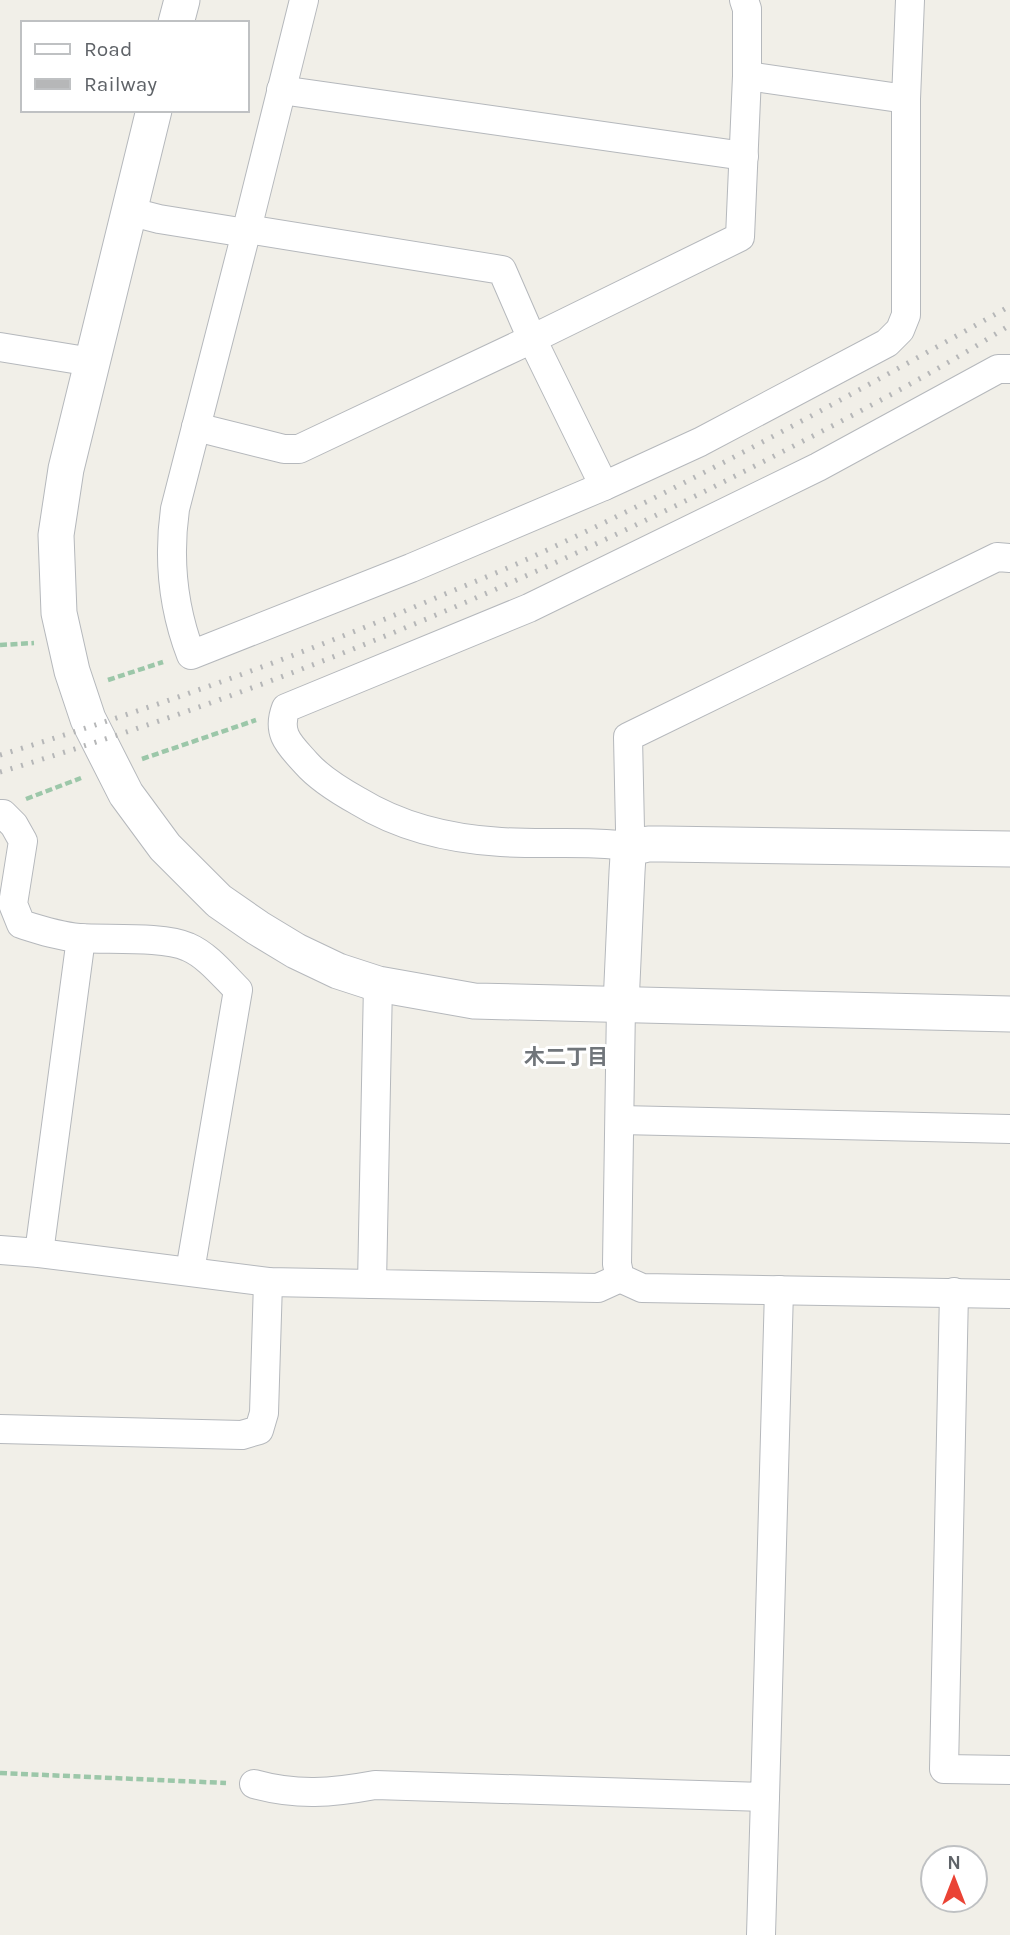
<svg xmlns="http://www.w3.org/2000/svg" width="1010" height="1935" viewBox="0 0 1010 1935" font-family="Karla,'Noto Sans JP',sans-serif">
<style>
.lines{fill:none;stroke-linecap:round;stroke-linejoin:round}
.minor-casing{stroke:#b5b8bc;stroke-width:30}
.tertiary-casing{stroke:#b5b8bc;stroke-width:37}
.path{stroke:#9cc7a9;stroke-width:4.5;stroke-dasharray:7 3.5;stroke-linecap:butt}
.minor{stroke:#fff;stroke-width:28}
.tertiary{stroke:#fff;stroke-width:35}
.rail{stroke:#b6b7b8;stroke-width:5;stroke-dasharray:2 9;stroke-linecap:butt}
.labels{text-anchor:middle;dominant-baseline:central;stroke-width:6;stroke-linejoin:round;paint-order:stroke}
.neighbourhood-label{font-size:21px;font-weight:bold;fill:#70757a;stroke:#fff}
</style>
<rect width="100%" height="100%" fill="#f1efe8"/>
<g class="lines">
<defs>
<g id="minor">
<path d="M304,0L247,229L175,509C168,559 173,608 191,655L411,568L604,486"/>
<polyline points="747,76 906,99"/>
<polyline points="281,90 744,156"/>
<polyline points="128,211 159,219 246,233"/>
<polyline points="247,229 502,270 532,339 604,486 700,442 887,343 900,330 906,315 906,99 910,0"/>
<polyline points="0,347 92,362"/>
<path d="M1010,369H998L818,467L529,608L286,708C276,734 290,745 306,763C320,779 340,791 358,801C402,828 450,839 501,842C546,845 590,840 635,847L630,829L628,737L997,557L1010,558"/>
<polyline points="196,427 284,449 299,449 532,339 740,237 747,76 747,9 744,0"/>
<path d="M0,814H3L14,825L23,841L13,904L21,924C40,930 58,936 79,938C107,940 164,936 188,947C207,955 223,975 238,990L190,1271"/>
<polyline points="378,984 372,1284 598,1288 620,1278"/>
<polyline points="621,1005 617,1264 620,1278 642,1288 1010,1294"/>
<polyline points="620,1120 1010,1129"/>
<polyline points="0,1250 39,1253 268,1282 372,1284"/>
<polyline points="39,1253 81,938"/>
<polyline points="954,1292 944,1769 1010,1770"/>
<polyline points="0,1429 242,1435 259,1430 264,1413 268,1282"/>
<path d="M254,1784C297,1796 332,1793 375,1785L765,1797L779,1290"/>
<polyline points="761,1935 765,1797"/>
</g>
<g id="tertiary">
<polyline points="176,23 182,0"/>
<polyline points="154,110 66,469 56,535 59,613 72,671 88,719 126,794 165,847 219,901 258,928 296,951 338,971 378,984 474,1001 1010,1014"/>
<polyline points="621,1005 627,872 628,856 635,847 648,844 663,844 1010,849"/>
</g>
</defs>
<!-- minor casing -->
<use href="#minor" class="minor-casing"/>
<!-- tertiary casing -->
<use href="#tertiary" class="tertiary-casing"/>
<!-- path -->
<g class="path">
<polyline points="0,645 34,643"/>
<polyline points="108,680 163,662"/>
<polyline points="142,759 256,720"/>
<polyline points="26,799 81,778"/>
<polyline points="0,1773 226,1783"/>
</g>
<!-- minor -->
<use href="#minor" class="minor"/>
<!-- tertiary -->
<use href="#tertiary" class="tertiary"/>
<!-- rail -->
<g class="rail">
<path d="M0,755C151,709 300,656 445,594C474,582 504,570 532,557C696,481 853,394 1010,306"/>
<path d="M0,772C258,695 508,592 747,470C836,424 925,379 1010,325"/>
</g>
</g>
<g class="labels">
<!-- neighbourhood labels -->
<g class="neighbourhood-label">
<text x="566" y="1057">木二丁目</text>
</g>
</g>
<!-- legend -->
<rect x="21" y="21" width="228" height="91" fill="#ffffff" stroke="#bfc1c3" stroke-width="2"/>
<rect x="35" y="44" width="35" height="10" fill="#ffffff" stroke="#bfc1c3" stroke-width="2"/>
<text x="84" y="56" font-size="21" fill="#5f6368">Road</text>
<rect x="35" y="79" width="35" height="10" fill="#b6b7b8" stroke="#bfc1c3" stroke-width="2"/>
<text x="84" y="91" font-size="21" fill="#5f6368">Railway</text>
<!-- north arrow -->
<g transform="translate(954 1879)"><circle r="33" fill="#ffffff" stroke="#bfc1c3" stroke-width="2"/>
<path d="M0-5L12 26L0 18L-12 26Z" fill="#ea4335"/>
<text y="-10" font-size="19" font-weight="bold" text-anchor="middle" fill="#5f6368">N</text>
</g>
</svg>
